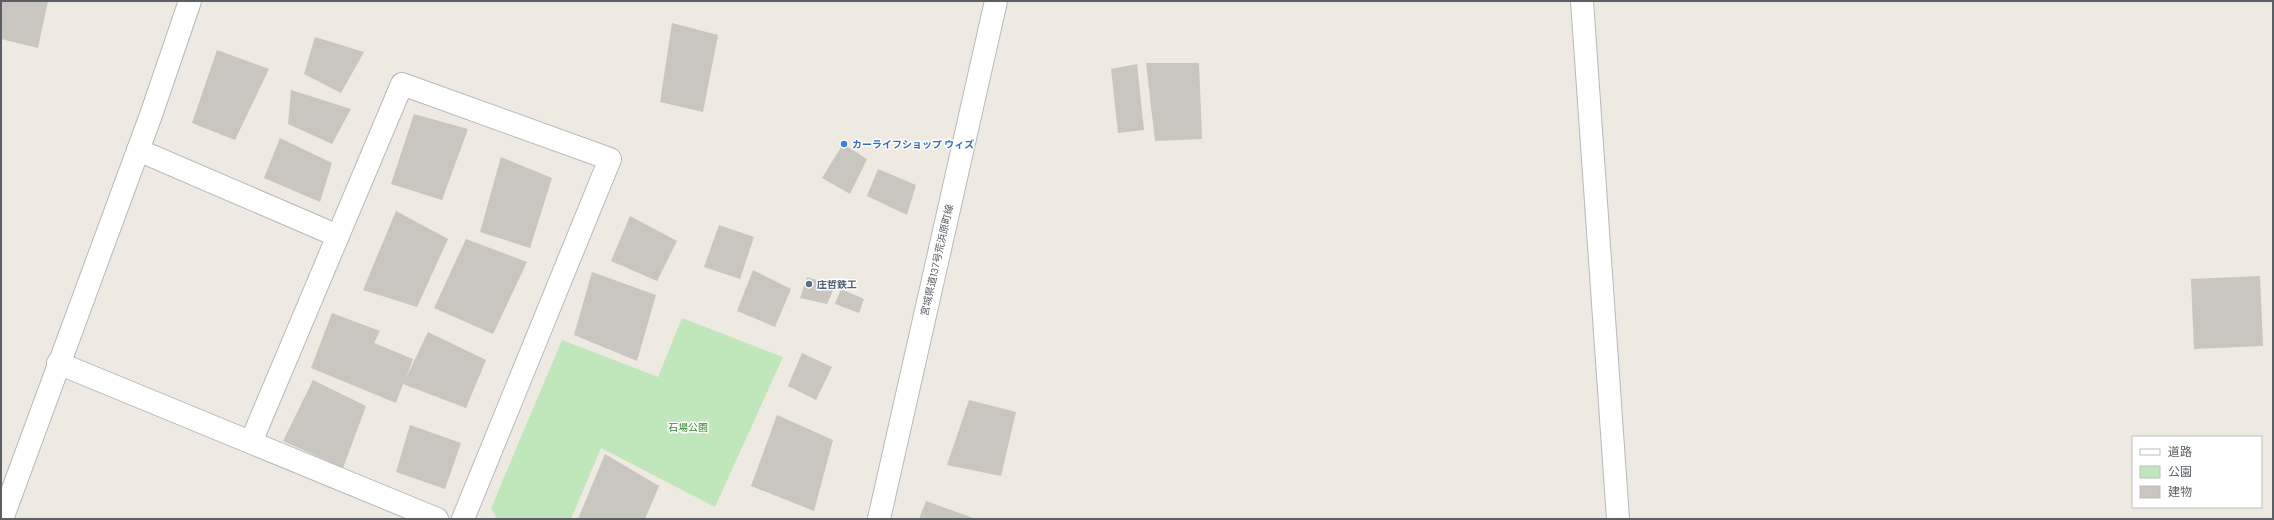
<svg xmlns="http://www.w3.org/2000/svg" width="2274" height="520" viewBox="0 0 2274 520" font-family="'DM Sans','Noto Sans JP',sans-serif">
<style>
.green{fill:#c0e7bc}
.building{fill:#c9c5bf}
.lines{fill:none;stroke-linecap:round;stroke-linejoin:round}
.minor-casing{stroke:#b4b9bd;stroke-width:24}
.secondary-casing{stroke:#b5babf;stroke-width:24}
.minor{stroke:#fff;stroke-width:22}
.secondary{stroke:#fff;stroke-width:22}
.shop-dot{fill:#3f7fe0;stroke:#fff;stroke-width:1.5}
.service-dot{fill:#5c6f8a;stroke:#fff;stroke-width:1.5}
.labels{text-anchor:middle;dominant-baseline:central;stroke-width:3;stroke-linejoin:round;paint-order:stroke}
.shop-label{font-size:10px;font-weight:bold;fill:#366cbe;stroke:#fff;text-anchor:start}
.street-label{font-size:10px;fill:#5a5f63;stroke:#fff}
.service-label{font-size:10px;font-weight:bold;fill:#4e5e75;stroke:#fff;text-anchor:start}
.park-label{font-size:10px;fill:#338530;stroke:#fff}
</style>
<rect width="100%" height="100%" fill="#eeeae1"/>
<!-- green -->
<polygon class="green" points="682,318 783,357 715,507 601,448 571,519 497,519 491,508 562,340 658,377"/>
<!-- building -->
<g class="building">
<polygon points="1,1 48,1 38,48 1,39"/>
<polygon points="672,23 718,35 703,112 660,102"/>
<polygon points="315,37 364,52 341,93 304,74"/>
<polygon points="217,50 269,69 235,140 192,123"/>
<polygon points="1146,63 1199,63 1202,139 1155,141"/>
<polygon points="1137,64 1144,130 1118,133 1111,69"/>
<polygon points="291,90 351,109 332,144 288,124"/>
<polygon points="414,114 468,129 442,200 391,184"/>
<polygon points="280,138 332,163 320,202 264,178"/>
<polygon points="843,144 867,159 850,194 822,178"/>
<polygon points="501,157 552,178 530,248 480,232"/>
<polygon points="878,169 916,185 907,215 867,196"/>
<polygon points="396,211 448,239 417,307 363,290"/>
<polygon points="630,216 677,241 657,281 611,261"/>
<polygon points="719,225 754,237 740,279 704,267"/>
<polygon points="466,239 527,262 493,334 434,308"/>
<polygon points="753,270 791,289 775,327 737,311"/>
<polygon points="592,272 656,295 637,361 574,335"/>
<polygon points="2260,276 2263,346 2194,349 2191,279"/>
<polygon points="807,277 835,286 827,304 800,298"/>
<polygon points="841,289 864,299 859,313 835,304"/>
<polygon points="332,313 380,331 374,343 413,359 406,378 428,332 486,360 466,408 403,384 396,403 311,368"/>
<polygon points="802,353 832,367 816,400 788,386"/>
<polygon points="313,380 366,406 343,468 283,441"/>
<polygon points="969,400 1016,412 1001,476 947,465"/>
<polygon points="777,415 833,440 814,511 751,486"/>
<polygon points="410,425 461,443 445,489 396,472"/>
<polygon points="605,454 659,486 645,519 578,519"/>
<polygon points="926,501 976,519 919,519"/>
</g>
<g class="lines">
<defs>
<g id="minor">
<polyline points="1582,1 1618,519"/>
<polyline points="138,150 338,236"/>
<polyline points="58,363 437,519"/>
<polyline points="251,442 402,84 610,159 463,519"/>
<polyline points="2,519 151,115 190,1"/>
</g>
<polyline id="secondary" points="879,519 996,1"/>
</defs>
<!-- minor casing -->
<use href="#minor" class="minor-casing"/>
<!-- secondary casing -->
<use href="#secondary" class="secondary-casing"/>
<!-- minor -->
<use href="#minor" class="minor"/>
<!-- secondary -->
<use href="#secondary" class="secondary"/>
</g>
<!-- markers -->
<circle class="shop-dot" cx="844" cy="144" r="4"/>
<circle class="service-dot" cx="809" cy="284" r="4"/>
<g class="labels">
<!-- shop labels -->
<g class="shop-label">
<text x="852" y="144">カーライフショップ ウィズ</text>
</g>
<!-- street labels -->
<g class="street-label">
<text transform="translate(937 260) rotate(-77)">宮城県道137号荒浜原町線</text>
</g>
<!-- service labels -->
<g class="service-label">
<text x="817" y="284">庄哲鉄工</text>
</g>
<!-- park labels -->
<g class="park-label">
<text x="688" y="427">石場公園</text>
</g>
</g>
<!-- border -->
<rect width="2274" height="520" fill="none" stroke="#5a5f63" stroke-width="4"/>
<!-- legend -->
<rect x="2132" y="436" width="130" height="72" fill="#ffffff" stroke="#bdbfc1"/>
<rect x="2140" y="449" width="20" height="6" fill="#ffffff" stroke="#bdbfc1"/>
<text x="2168" y="456" font-size="12" fill="#5a5f63">道路</text>
<rect x="2140" y="466" width="20" height="12" fill="#c0e7bc" stroke="#bdbfc1"/>
<text x="2168" y="476" font-size="12" fill="#5a5f63">公園</text>
<rect x="2140" y="486" width="20" height="12" fill="#c9c5bf" stroke="#bdbfc1"/>
<text x="2168" y="496" font-size="12" fill="#5a5f63">建物</text>
</svg>
